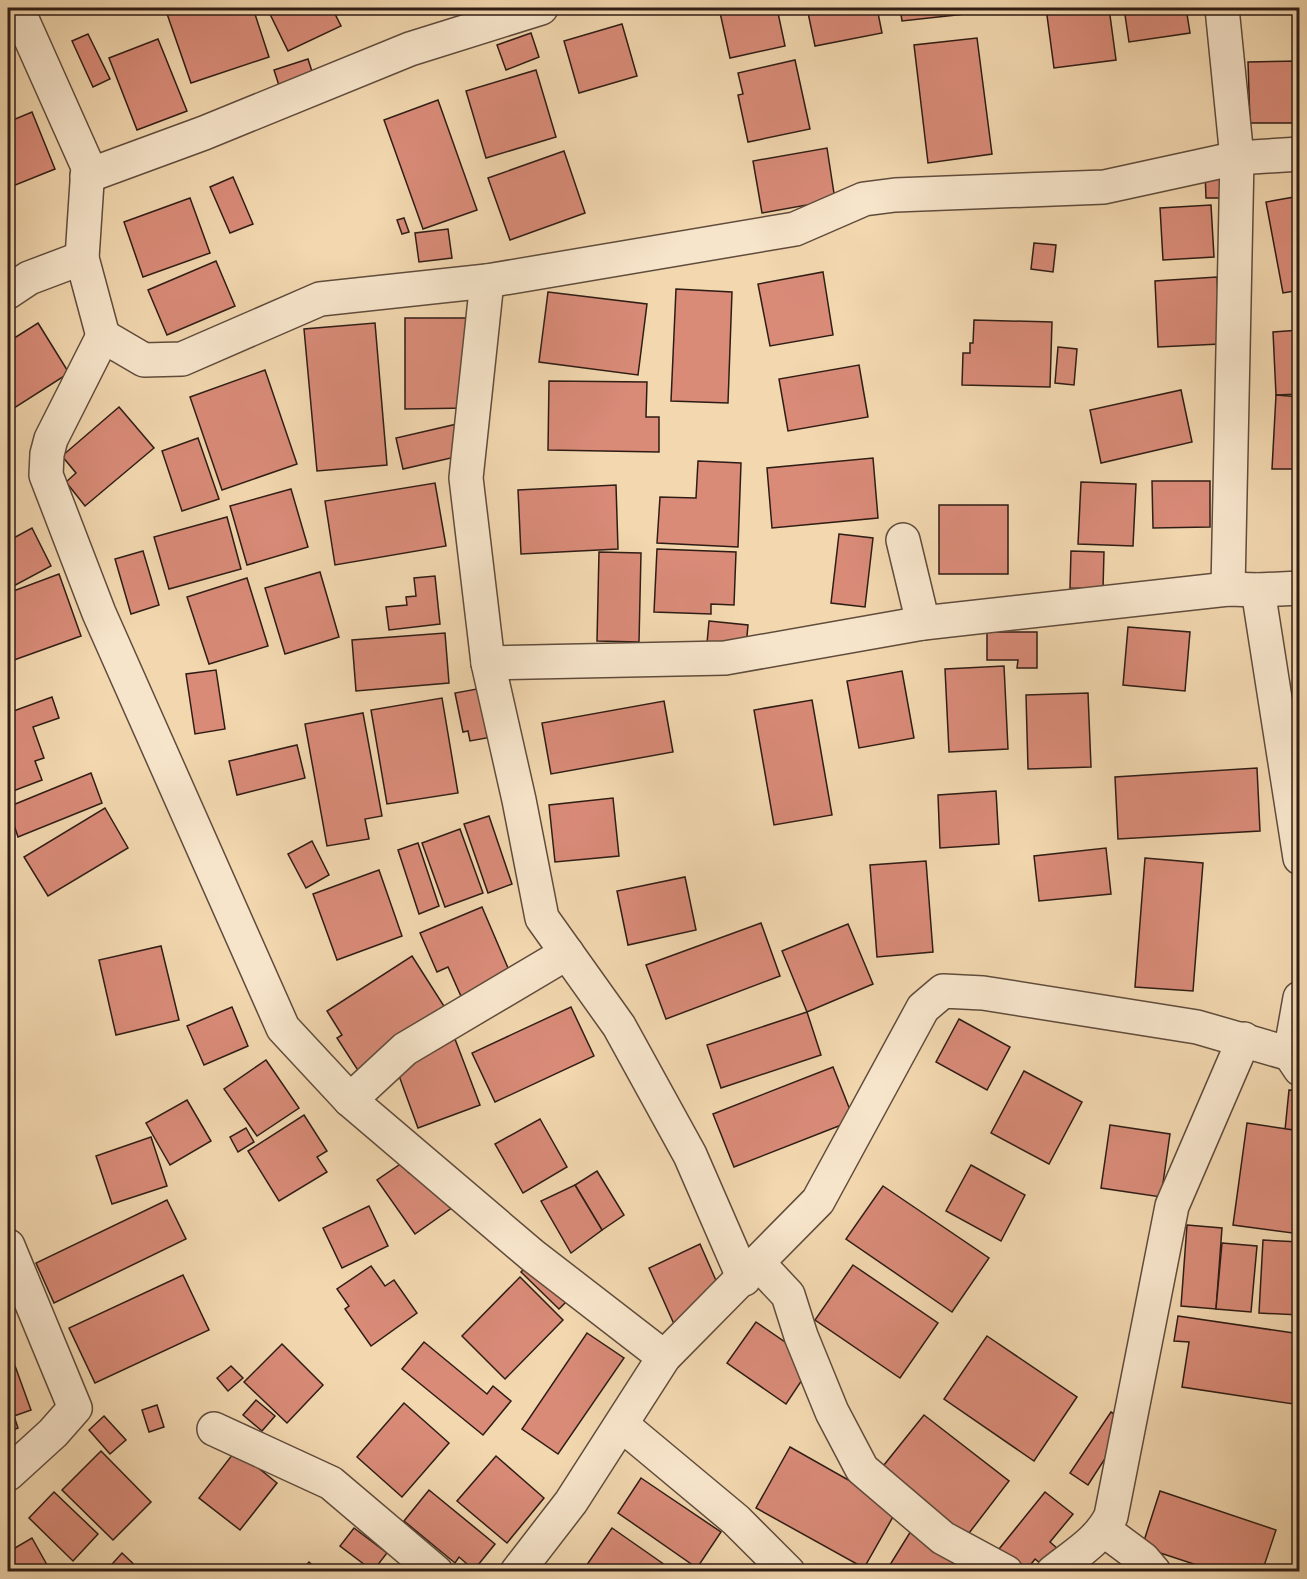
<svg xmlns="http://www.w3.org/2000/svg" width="1307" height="1579" viewBox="0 0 1307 1579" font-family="'Libre Caslon Text',serif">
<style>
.building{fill:#d98b78;stroke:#2f1d15;stroke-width:1.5}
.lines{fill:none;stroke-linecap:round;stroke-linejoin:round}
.minor-casing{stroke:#604c3c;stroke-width:36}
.minor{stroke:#f7e5cb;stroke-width:33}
</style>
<rect width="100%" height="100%" fill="#f2d7af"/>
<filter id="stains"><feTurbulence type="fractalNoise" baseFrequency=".00333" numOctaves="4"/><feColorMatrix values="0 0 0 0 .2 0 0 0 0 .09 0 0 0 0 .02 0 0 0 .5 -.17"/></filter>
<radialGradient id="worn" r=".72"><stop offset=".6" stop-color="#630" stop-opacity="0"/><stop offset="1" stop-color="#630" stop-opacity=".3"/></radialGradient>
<!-- building -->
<g class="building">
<polygon points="165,8 253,8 269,57 191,83"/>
<polygon points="267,8 332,8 341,26 288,51"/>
<polygon points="719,8 777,8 785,46 730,58"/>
<polygon points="807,8 877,8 882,33 815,46"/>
<polygon points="900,8 964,8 965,14 902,21"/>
<polygon points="1046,8 1109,8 1116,60 1054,68"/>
<polygon points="1124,8 1186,8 1190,33 1129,42"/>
<polygon points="622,24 637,76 579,93 564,41"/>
<polygon points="531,33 539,57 506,70 497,45"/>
<polygon points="88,34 110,79 93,87 72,41"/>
<polygon points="977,38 992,154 928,163 914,45"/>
<polygon points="158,39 187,111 137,130 109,58"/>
<polygon points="308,59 316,84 282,95 274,70"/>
<polygon points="795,60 810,129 748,142 738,95 743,94 738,73"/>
<polygon points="1300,61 1300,123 1250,123 1248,62"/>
<polygon points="536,70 556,137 486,158 466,91"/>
<polygon points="438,100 477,210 423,229 384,120"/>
<polygon points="32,112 55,169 8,188 8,122"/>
<polygon points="827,148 835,200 762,213 753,161"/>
<polygon points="564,151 585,213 510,240 488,178"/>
<polygon points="1205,172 1229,172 1230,198 1206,198"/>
<polygon points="233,177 253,224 230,233 210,187"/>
<polygon points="1300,196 1300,290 1283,293 1266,202"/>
<polygon points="190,198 210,253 143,277 124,222"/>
<polygon points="1211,205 1214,257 1163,260 1160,208"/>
<polygon points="404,218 409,232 402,234 397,220"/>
<polygon points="448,229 452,258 419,262 415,233"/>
<polygon points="1034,243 1056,245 1053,272 1031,269"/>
<polygon points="216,261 235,306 167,335 148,290"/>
<polygon points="823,272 833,335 770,346 758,284"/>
<polygon points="1217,277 1220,344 1158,347 1155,281"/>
<polygon points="676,289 732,292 728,403 671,401"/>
<polygon points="548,292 647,304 638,375 539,362"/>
<polygon points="405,318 468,318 468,408 405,409"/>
<polygon points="974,320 1052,322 1050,387 962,385 963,353 970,353 970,343 973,343"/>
<polygon points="38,323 69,373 8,412 8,342"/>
<polygon points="375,323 387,465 317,471 304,329"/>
<polygon points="1300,330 1300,394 1276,395 1273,332"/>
<polygon points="1058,347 1077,349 1074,385 1055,383"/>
<polygon points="859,365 868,417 788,431 779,379"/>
<polygon points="265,370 297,464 222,490 190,397"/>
<polygon points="549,381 647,382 646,417 659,417 659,452 548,450"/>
<polygon points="1181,390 1192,442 1101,463 1090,410"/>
<polygon points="1276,395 1300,397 1300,469 1272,469"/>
<polygon points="119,407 154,448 85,506 66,482 76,473 62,456"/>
<polygon points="457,424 464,455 403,469 396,438"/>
<polygon points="198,438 219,499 182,511 162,451"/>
<polygon points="873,458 878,518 772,528 767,468"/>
<polygon points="698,461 741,463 738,547 657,543 660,497 696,498"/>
<polygon points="1152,481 1210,481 1210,527 1153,528"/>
<polygon points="1081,482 1136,484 1133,546 1078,544"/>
<polygon points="435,483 446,546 335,565 325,501"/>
<polygon points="616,485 618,549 521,554 518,490"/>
<polygon points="291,489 308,547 247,565 230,506"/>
<rect x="939" y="505" width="69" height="69"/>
<polygon points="227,517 241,569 169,589 154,537"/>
<polygon points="32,528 51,566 8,589 8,541"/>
<polygon points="839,534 873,538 865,607 831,603"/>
<polygon points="657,549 736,552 734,605 711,604 711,614 654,612"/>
<polygon points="143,551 159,605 131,614 115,559"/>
<polygon points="1071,551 1104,552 1103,589 1070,588"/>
<polygon points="599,552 641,553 639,642 597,641"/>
<polygon points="320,572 339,637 285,654 265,588"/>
<polygon points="59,574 81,636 14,660 8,640 8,593"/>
<polygon points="435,576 440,624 389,630 386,607 407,605 406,597 416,596 414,578"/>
<polygon points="247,578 268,646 209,664 187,597"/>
<polygon points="709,621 748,625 746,647 707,643"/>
<polygon points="1128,627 1190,632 1185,691 1123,685"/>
<polygon points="987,632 1037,632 1037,668 1017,668 1018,660 987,660"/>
<polygon points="445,633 449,683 356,691 352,640"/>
<polygon points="1004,666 1008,749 949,752 945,669"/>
<polygon points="216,670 225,729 195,734 186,674"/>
<polygon points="902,671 914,738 859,748 847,681"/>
<polygon points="482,688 492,737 470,741 468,731 463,732 455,693"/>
<polygon points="1088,693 1091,767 1028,769 1026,695"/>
<polygon points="52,697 59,718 33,727 44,758 35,761 42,780 8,793 8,713"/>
<polygon points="442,698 458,793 387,804 371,710"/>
<polygon points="812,700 832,815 774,825 754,710"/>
<polygon points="664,701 673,752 551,774 542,723"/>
<polygon points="363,713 382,816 365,819 369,839 327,846 305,724"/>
<polygon points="297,745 305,778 237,795 229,761"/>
<polygon points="1257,768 1260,831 1118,839 1115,777"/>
<polygon points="91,773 102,803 18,837 8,807"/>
<polygon points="996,791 999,844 940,848 938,795"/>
<polygon points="613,798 619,856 555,862 549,805"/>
<polygon points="105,808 128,848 48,896 24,857"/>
<polygon points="489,816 512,884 488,893 464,824"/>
<polygon points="460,829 483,893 445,907 422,843"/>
<polygon points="312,841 329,875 306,888 288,854"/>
<polygon points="418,843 439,906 419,914 398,850"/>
<polygon points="1106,848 1111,894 1039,901 1034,856"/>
<polygon points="1145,858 1203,863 1193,991 1135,987"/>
<polygon points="926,861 933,952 877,957 870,865"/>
<polygon points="379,870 402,936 337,960 313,894"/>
<polygon points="685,877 696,930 628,945 617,891"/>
<polygon points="482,907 514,982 464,1003 448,967 437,972 420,933"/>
<polygon points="761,923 780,976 666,1019 646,965"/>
<polygon points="848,924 873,984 807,1012 782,951"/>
<polygon points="161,946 179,1020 116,1035 99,960"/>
<polygon points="412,956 449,1014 359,1072 337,1038 342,1035 327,1011"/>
<polygon points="232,1007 248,1046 204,1065 187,1026"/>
<polygon points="571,1007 594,1056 495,1102 472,1053"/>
<polygon points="807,1012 821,1055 721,1088 707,1045"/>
<polygon points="959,1019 1010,1047 987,1090 936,1062"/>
<polygon points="455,1039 480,1105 418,1128 394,1062"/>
<polygon points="266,1060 299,1108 257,1136 224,1089"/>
<polygon points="833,1067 854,1120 734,1167 713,1114"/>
<polygon points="1024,1071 1082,1102 1049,1164 991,1133"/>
<polygon points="1289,1090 1300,1091 1300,1131 1285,1130"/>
<polygon points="187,1100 211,1141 170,1165 146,1123"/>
<polygon points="304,1115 327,1151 317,1157 327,1172 279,1201 248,1151"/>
<polygon points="540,1119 567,1167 523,1193 495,1144"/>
<polygon points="1247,1123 1300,1131 1300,1234 1233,1225"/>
<polygon points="1110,1125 1170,1134 1161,1197 1101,1188"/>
<polygon points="246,1128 254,1142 238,1152 230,1137"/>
<polygon points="151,1137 167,1186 112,1204 96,1156"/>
<polygon points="402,1163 409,1173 422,1164 453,1207 415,1234 377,1180"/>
<polygon points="971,1165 1025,1195 1001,1241 946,1211"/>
<polygon points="597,1171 624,1215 602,1230 575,1185"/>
<polygon points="575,1185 602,1230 571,1253 541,1201"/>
<polygon points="883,1186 989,1258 952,1312 846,1239"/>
<polygon points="167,1200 186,1239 54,1303 36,1263"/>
<polygon points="369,1206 388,1246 342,1268 323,1228"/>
<polygon points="1187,1225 1222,1228 1216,1309 1181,1306"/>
<polygon points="1263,1240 1300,1242 1300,1315 1259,1313"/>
<polygon points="1222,1243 1257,1246 1251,1312 1216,1309"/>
<polygon points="700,1244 725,1301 674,1324 649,1268"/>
<polygon points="536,1256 575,1293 559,1309 521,1272"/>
<polygon points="853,1265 938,1323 900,1378 815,1320"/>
<polygon points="371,1266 385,1286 394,1280 417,1313 371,1346 345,1309 349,1306 337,1289"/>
<polygon points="183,1275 209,1330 95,1383 69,1328"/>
<polygon points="520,1277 563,1320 505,1379 462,1336"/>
<polygon points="1178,1316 1300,1334 1300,1405 1182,1387 1189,1342 1174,1341"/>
<polygon points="756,1322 814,1362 786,1404 727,1363"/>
<polygon points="587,1333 624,1358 558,1454 522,1429"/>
<polygon points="987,1336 1077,1397 1034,1461 944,1399"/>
<polygon points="424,1342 487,1394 493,1386 511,1401 483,1435 402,1369"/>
<polygon points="282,1344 323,1385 287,1423 244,1382"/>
<polygon points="10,1352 31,1410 14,1416 18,1428 8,1432 8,1353"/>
<polygon points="231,1366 243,1378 228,1391 217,1378"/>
<polygon points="256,1400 275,1416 262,1431 243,1415"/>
<polygon points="404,1403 449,1443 402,1497 357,1457"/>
<polygon points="157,1405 164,1427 149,1432 142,1410"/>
<polygon points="1111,1412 1128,1423 1088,1485 1070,1473"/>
<polygon points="924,1415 1009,1481 966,1537 880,1470"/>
<polygon points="104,1416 126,1440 110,1454 89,1430"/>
<polygon points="790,1447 898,1508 864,1568 756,1508"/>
<polygon points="236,1450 277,1483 240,1530 199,1498"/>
<polygon points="101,1451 151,1502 113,1540 62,1490"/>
<polygon points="496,1456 544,1498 507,1543 457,1501"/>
<polygon points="641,1478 721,1532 697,1568 618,1513"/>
<polygon points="429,1490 495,1544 474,1570 459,1557 455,1563 404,1521"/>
<polygon points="1160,1491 1276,1530 1262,1572 1218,1572 1142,1547"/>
<polygon points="54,1492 98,1534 73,1561 29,1518"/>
<polygon points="1045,1492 1073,1514 1050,1542 1058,1549 1044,1566 1035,1559 1025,1572 1017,1572 995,1554"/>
<polygon points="914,1526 970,1561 963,1572 894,1572 888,1568"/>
<polygon points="354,1528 387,1553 373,1571 340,1546"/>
<polygon points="612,1528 675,1572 582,1572"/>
<polygon points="32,1538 51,1572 14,1572 8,1560 8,1552"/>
<polygon points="122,1553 142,1572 105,1572"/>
<polygon points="309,1562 320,1572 300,1572"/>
</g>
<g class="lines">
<defs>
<g id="minor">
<polyline points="17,8 88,167 82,258 103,336 144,360 182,359 320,299 487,281 795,229 864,199 895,195 1104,187 1237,158 1300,154"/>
<polyline points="1222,8 1237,158 1228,589"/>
<polyline points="87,176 204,133 410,49 541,8"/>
<polyline points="487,281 466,478 488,663 519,800 542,918 619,1026 690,1155 744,1279"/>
<polyline points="8,292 29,278 82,258"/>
<polyline points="103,336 51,439 47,454 46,475 99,613 283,1028 350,1100 532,1255 664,1357"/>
<polyline points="903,540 923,623"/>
<polyline points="1258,590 1300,858"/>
<polyline points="488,663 725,658 923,623 1228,589 1258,590 1300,588"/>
<polyline points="1300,998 1290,1054 1300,1069"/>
<polyline points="350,1100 405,1049 567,953"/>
<polyline points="8,1246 75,1408 53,1433 8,1474"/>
<polyline points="758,1263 788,1295 801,1336 832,1412 862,1469 943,1538 1006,1572"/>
<polyline points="622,1425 736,1520 788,1572"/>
<polyline points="214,1429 331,1483 436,1572"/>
<polyline points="1104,1530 1143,1559 1154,1572"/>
<polyline points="517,1572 571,1502 664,1357 818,1201 923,1008 943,991 983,993 1197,1027 1290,1054"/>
<path d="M1053,1572C1074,1555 1099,1541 1111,1516L1172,1206L1244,1039"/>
</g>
</defs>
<!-- minor casing -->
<use href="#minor" class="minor-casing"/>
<!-- minor -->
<use href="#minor" class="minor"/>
</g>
<!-- margin -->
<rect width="1307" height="1579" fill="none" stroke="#f2d7af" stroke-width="30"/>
<rect x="9" y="9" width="1289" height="1561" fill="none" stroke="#2f1d15" stroke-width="3"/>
<rect x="15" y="15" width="1277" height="1549" fill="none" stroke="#2f1d15" stroke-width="1.5"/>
<rect width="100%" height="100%" filter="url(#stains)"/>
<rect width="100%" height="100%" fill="url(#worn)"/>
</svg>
